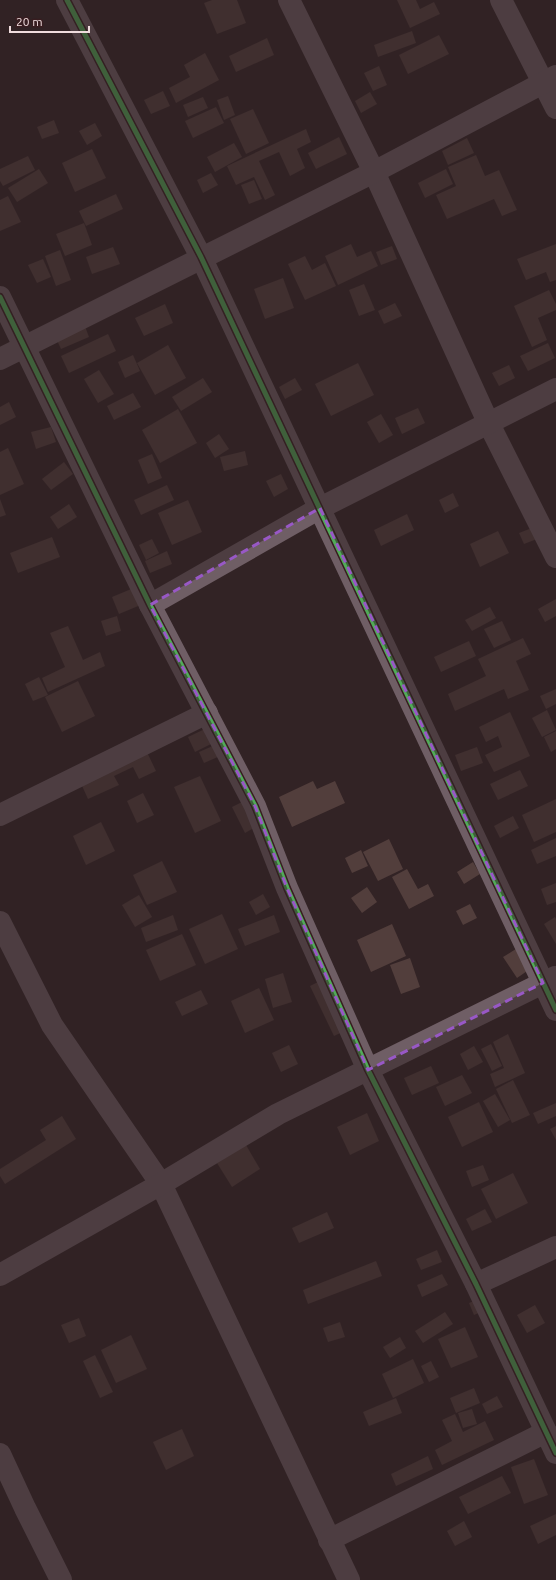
<svg xmlns="http://www.w3.org/2000/svg" width="556" height="1580" viewBox="0 0 556 1580" font-family="Ubuntu,sans-serif">
<style>
.building{fill:#523e3c}
.lines{fill:none;stroke-linecap:round;stroke-linejoin:round}
.minor{stroke:#6f5e65;stroke-width:22}
.cycleway-casing{stroke:#381d20;stroke-width:8}
.cycleway{stroke:#51ab58;stroke-width:5}
.marked{fill:none;stroke:#9858c6;stroke-width:3;stroke-dasharray:8 5;stroke-linejoin:round}
</style>
<rect width="100%" height="100%" fill="#322325"/>
<!-- building -->
<g class="building">
<polygon points="212,0 237,0 246,23 217,34 204,3"/>
<polygon points="397,0 416,0 420,9 434,2 440,14 410,28"/>
<polygon points="412,31 416,43 378,57 374,45"/>
<polygon points="439,35 449,54 408,74 399,55"/>
<polygon points="267,38 274,55 236,72 229,56"/>
<polygon points="205,53 219,80 176,103 169,88 190,77 184,65"/>
<polygon points="379,66 387,85 373,91 364,73"/>
<polygon points="163,91 170,106 151,114 144,100"/>
<polygon points="370,92 377,104 361,113 355,101"/>
<polygon points="228,96 235,115 224,120 217,100"/>
<polygon points="203,97 208,108 188,117 183,105"/>
<polygon points="216,107 224,123 193,138 185,121"/>
<polygon points="253,109 269,143 246,154 230,119"/>
<polygon points="54,120 59,133 42,139 37,127"/>
<polygon points="95,123 102,136 87,145 79,131"/>
<polygon points="306,129 311,142 297,149 305,168 290,176 279,152 259,161 275,195 265,200 254,177 236,185 227,166"/>
<polygon points="339,137 347,154 316,169 308,153"/>
<polygon points="467,138 474,153 448,165 442,151"/>
<polygon points="234,143 242,157 215,172 207,157"/>
<polygon points="92,149 106,178 75,192 62,163"/>
<polygon points="476,155 485,176 499,170 517,210 502,216 494,199 447,219 436,195 456,186 448,167"/>
<polygon points="28,156 35,170 3,186 0,181 0,169"/>
<polygon points="39,169 48,183 17,202 8,188"/>
<polygon points="446,169 453,184 425,198 418,183"/>
<polygon points="211,173 218,185 203,193 197,180"/>
<polygon points="254,180 262,199 249,204 241,185"/>
<polygon points="116,194 123,209 86,226 79,211"/>
<polygon points="8,196 21,222 0,231 0,200"/>
<polygon points="84,223 92,245 65,256 56,234"/>
<polygon points="351,244 357,257 371,251 378,266 338,285 325,256"/>
<polygon points="556,244 556,280 550,282 546,272 526,280 517,259"/>
<polygon points="392,246 397,259 381,265 376,252"/>
<polygon points="113,247 120,264 92,274 86,257"/>
<polygon points="60,250 71,280 56,286 45,256"/>
<polygon points="305,256 312,270 325,263 336,286 305,300 288,264"/>
<polygon points="43,259 51,277 37,283 28,265"/>
<polygon points="283,278 294,308 265,319 254,289"/>
<polygon points="364,284 375,310 359,316 349,290"/>
<polygon points="549,290 556,304 556,310 538,318 547,340 532,347 514,306"/>
<polygon points="395,303 402,316 384,324 378,311"/>
<polygon points="165,304 173,323 144,336 135,318"/>
<polygon points="83,321 89,337 61,349 54,334"/>
<polygon points="108,334 116,351 69,373 61,356"/>
<polygon points="548,343 555,358 528,371 520,356"/>
<polygon points="168,345 186,378 155,395 137,363"/>
<polygon points="133,355 140,371 125,378 118,362"/>
<polygon points="358,363 374,395 331,416 315,384"/>
<polygon points="509,365 515,378 499,386 492,373"/>
<polygon points="99,370 114,394 98,403 84,379"/>
<polygon points="203,378 212,392 181,411 172,397"/>
<polygon points="295,378 302,390 285,399 279,387"/>
<polygon points="133,393 141,407 114,420 107,406"/>
<polygon points="9,402 16,417 0,425 0,407"/>
<polygon points="418,408 425,423 402,434 395,418"/>
<polygon points="178,409 197,443 160,463 142,430"/>
<polygon points="381,414 393,435 379,443 367,422"/>
<polygon points="51,427 56,442 36,449 31,432"/>
<polygon points="219,434 229,449 215,458 206,443"/>
<polygon points="8,448 24,484 0,495 0,452"/>
<polygon points="245,451 248,465 224,471 220,457"/>
<polygon points="152,454 162,478 148,484 138,460"/>
<polygon points="64,462 73,474 51,490 42,479"/>
<polygon points="281,474 288,489 274,497 266,481"/>
<polygon points="167,485 174,500 141,515 134,500"/>
<polygon points="453,493 459,506 445,513 439,500"/>
<polygon points="0,499 6,515 0,517"/>
<polygon points="188,500 202,532 172,545 158,513"/>
<polygon points="69,504 77,517 58,529 50,517"/>
<polygon points="407,514 414,530 381,546 374,530"/>
<polygon points="537,526 542,537 524,544 519,533"/>
<polygon points="498,531 509,553 480,567 470,544"/>
<polygon points="52,537 60,557 18,573 10,553"/>
<polygon points="152,539 159,553 146,560 139,545"/>
<polygon points="167,551 172,564 150,573 145,561"/>
<polygon points="136,587 143,604 119,614 112,597"/>
<polygon points="556,599 556,616 545,622 538,609"/>
<polygon points="490,607 496,618 472,631 465,620"/>
<polygon points="117,616 121,631 106,636 101,621"/>
<polygon points="502,621 511,640 494,648 484,629"/>
<polygon points="68,626 83,660 100,652 105,666 48,692 42,678 65,667 50,633"/>
<polygon points="523,638 531,654 516,661 529,690 508,699 504,689 455,711 448,694 486,676 478,659"/>
<polygon points="469,641 476,656 441,672 434,657"/>
<polygon points="39,677 48,695 33,701 25,684"/>
<polygon points="78,681 95,716 62,732 45,697"/>
<polygon points="556,689 556,704 546,709 540,696"/>
<polygon points="547,710 556,730 542,737 532,718"/>
<polygon points="510,712 530,756 494,772 485,755 502,747 498,736 486,742 479,727"/>
<polygon points="209,727 215,742 195,752 188,737"/>
<polygon points="556,731 556,749 551,752 544,737"/>
<polygon points="215,745 220,756 204,763 199,752"/>
<polygon points="477,747 483,763 461,771 455,755"/>
<polygon points="145,748 156,771 139,779 133,767 114,776 119,785 88,799 74,768"/>
<polygon points="520,770 528,786 498,800 490,784"/>
<polygon points="200,776 221,821 195,833 174,787"/>
<polygon points="313,781 317,789 335,781 345,803 292,827 279,797"/>
<polygon points="143,793 154,815 137,823 127,801"/>
<polygon points="248,799 261,824 245,833 232,807"/>
<polygon points="556,799 556,832 534,842 522,815"/>
<polygon points="513,816 519,828 500,838 494,826"/>
<polygon points="101,822 115,851 86,865 73,836"/>
<polygon points="556,838 556,856 537,864 531,850"/>
<polygon points="389,839 403,869 378,881 363,852"/>
<polygon points="361,850 368,866 352,873 345,858"/>
<polygon points="162,861 177,892 147,905 133,875"/>
<polygon points="473,862 480,874 464,884 457,872"/>
<polygon points="407,869 418,889 428,884 434,896 409,909 392,877"/>
<polygon points="556,883 556,902 547,905 541,889"/>
<polygon points="367,887 377,902 362,913 351,898"/>
<polygon points="263,894 270,907 256,915 249,902"/>
<polygon points="139,895 152,917 135,927 122,905"/>
<polygon points="470,904 477,918 463,925 456,911"/>
<polygon points="222,914 238,949 205,964 189,929"/>
<polygon points="173,915 178,930 146,942 141,928"/>
<polygon points="274,915 280,932 245,946 238,929"/>
<polygon points="555,917 556,919 556,944 544,924"/>
<polygon points="392,924 406,956 371,972 357,940"/>
<polygon points="182,934 196,965 160,981 146,950"/>
<polygon points="519,947 533,967 517,978 503,957"/>
<polygon points="410,958 420,987 401,994 390,965"/>
<polygon points="283,973 292,1002 273,1008 265,979"/>
<polygon points="324,979 349,1029 334,1036 310,986"/>
<polygon points="259,988 274,1020 245,1033 231,1001"/>
<polygon points="201,990 208,1004 182,1016 175,1002"/>
<polygon points="508,1034 525,1073 495,1087 490,1074 504,1068 493,1042"/>
<polygon points="491,1044 502,1066 492,1071 481,1049"/>
<polygon points="289,1045 298,1064 281,1072 272,1053"/>
<polygon points="474,1046 483,1062 468,1070 460,1054"/>
<polygon points="431,1066 439,1083 412,1095 404,1078"/>
<polygon points="462,1075 472,1093 445,1106 436,1087"/>
<polygon points="513,1080 530,1115 512,1123 496,1089"/>
<polygon points="495,1094 510,1120 498,1127 483,1101"/>
<polygon points="479,1102 493,1132 462,1147 448,1117"/>
<polygon points="556,1103 556,1116 538,1124 533,1113"/>
<polygon points="367,1113 379,1141 350,1155 337,1127"/>
<polygon points="62,1116 76,1139 5,1184 0,1176 0,1169 46,1140 40,1130"/>
<polygon points="556,1126 556,1140 550,1129"/>
<polygon points="246,1145 260,1169 232,1187 217,1163"/>
<polygon points="483,1165 489,1180 472,1187 466,1171"/>
<polygon points="513,1173 528,1203 496,1219 481,1189"/>
<polygon points="485,1209 492,1222 472,1231 466,1219"/>
<polygon points="327,1212 334,1228 299,1243 292,1228"/>
<polygon points="437,1250 442,1262 421,1270 416,1259"/>
<polygon points="376,1261 382,1276 308,1304 303,1290"/>
<polygon points="442,1274 448,1285 422,1297 417,1285"/>
<polygon points="486,1296 490,1308 474,1315 469,1303"/>
<polygon points="535,1305 545,1323 527,1333 517,1315"/>
<polygon points="445,1312 453,1324 423,1343 415,1331"/>
<polygon points="79,1318 86,1336 69,1343 61,1325"/>
<polygon points="340,1322 345,1337 328,1342 323,1328"/>
<polygon points="465,1327 478,1357 451,1368 438,1339"/>
<polygon points="131,1335 147,1369 116,1383 101,1350"/>
<polygon points="400,1337 406,1348 390,1358 383,1347"/>
<polygon points="95,1355 113,1392 100,1398 83,1361"/>
<polygon points="413,1359 424,1383 393,1398 382,1374"/>
<polygon points="431,1361 439,1377 429,1382 421,1366"/>
<polygon points="474,1388 480,1403 456,1413 450,1398"/>
<polygon points="497,1396 503,1407 487,1414 482,1404"/>
<polygon points="396,1398 402,1413 369,1426 363,1412"/>
<polygon points="472,1409 477,1424 463,1428 458,1413"/>
<polygon points="455,1414 463,1432 485,1421 494,1440 442,1465 435,1450 452,1441 442,1420"/>
<polygon points="182,1429 194,1456 166,1470 153,1442"/>
<polygon points="428,1456 433,1469 396,1486 391,1474"/>
<polygon points="534,1459 548,1495 524,1504 511,1467"/>
<polygon points="502,1476 511,1493 468,1514 459,1497"/>
<polygon points="556,1514 556,1535 538,1544 530,1526"/>
<polygon points="464,1521 472,1537 455,1546 447,1531"/>
</g>
<g class="lines">
<!-- minor -->
<g class="minor">
<polyline points="67,0 201,257 556,1010"/>
<polyline points="289,0 374,172 488,422 556,557"/>
<polyline points="501,0 556,108"/>
<polyline points="0,297 150,605 255,806 287,888 368,1070 476,1284 556,1453"/>
<polyline points="0,359 374,172 556,76"/>
<polyline points="150,605 320,508 556,389"/>
<polyline points="0,815 207,713"/>
<polyline points="0,922 52,1025 161,1184 349,1580"/>
<polyline points="0,1275 161,1184 278,1114 555,977"/>
<polyline points="476,1284 556,1247"/>
<polyline points="0,1454 25,1508 61,1580"/>
<polyline points="329,1540 546,1432"/>
</g>
<defs>
<g id="cycleway">
<polyline points="67,0 201,257 556,1010"/>
<polyline points="0,297 150,605 255,806 287,888 368,1070 476,1284 556,1453"/>
</g>
</defs>
<!-- cycleway casing -->
<use href="#cycleway" class="cycleway-casing"/>
<!-- cycleway -->
<use href="#cycleway" class="cycleway"/>
</g>
<!-- marked area -->
<path d="M0 0H556V1580H0ZM320,508L543,983L368,1070L287,888L255,806L150,605Z" fill="#322325" fill-opacity=".55" fill-rule="evenodd"/>
<path class="marked" d="M320,508L543,983L368,1070L287,888L255,806L150,605Z"/>
<!-- scale -->
<path d="M10 26v6h79v-6" fill="none" stroke="#efdcdd" stroke-width="2"/>
<text x="16" y="26" font-size="12" fill="#efdcdd" stroke="#381d20" stroke-width="3" paint-order="stroke">20 m</text>
</svg>
